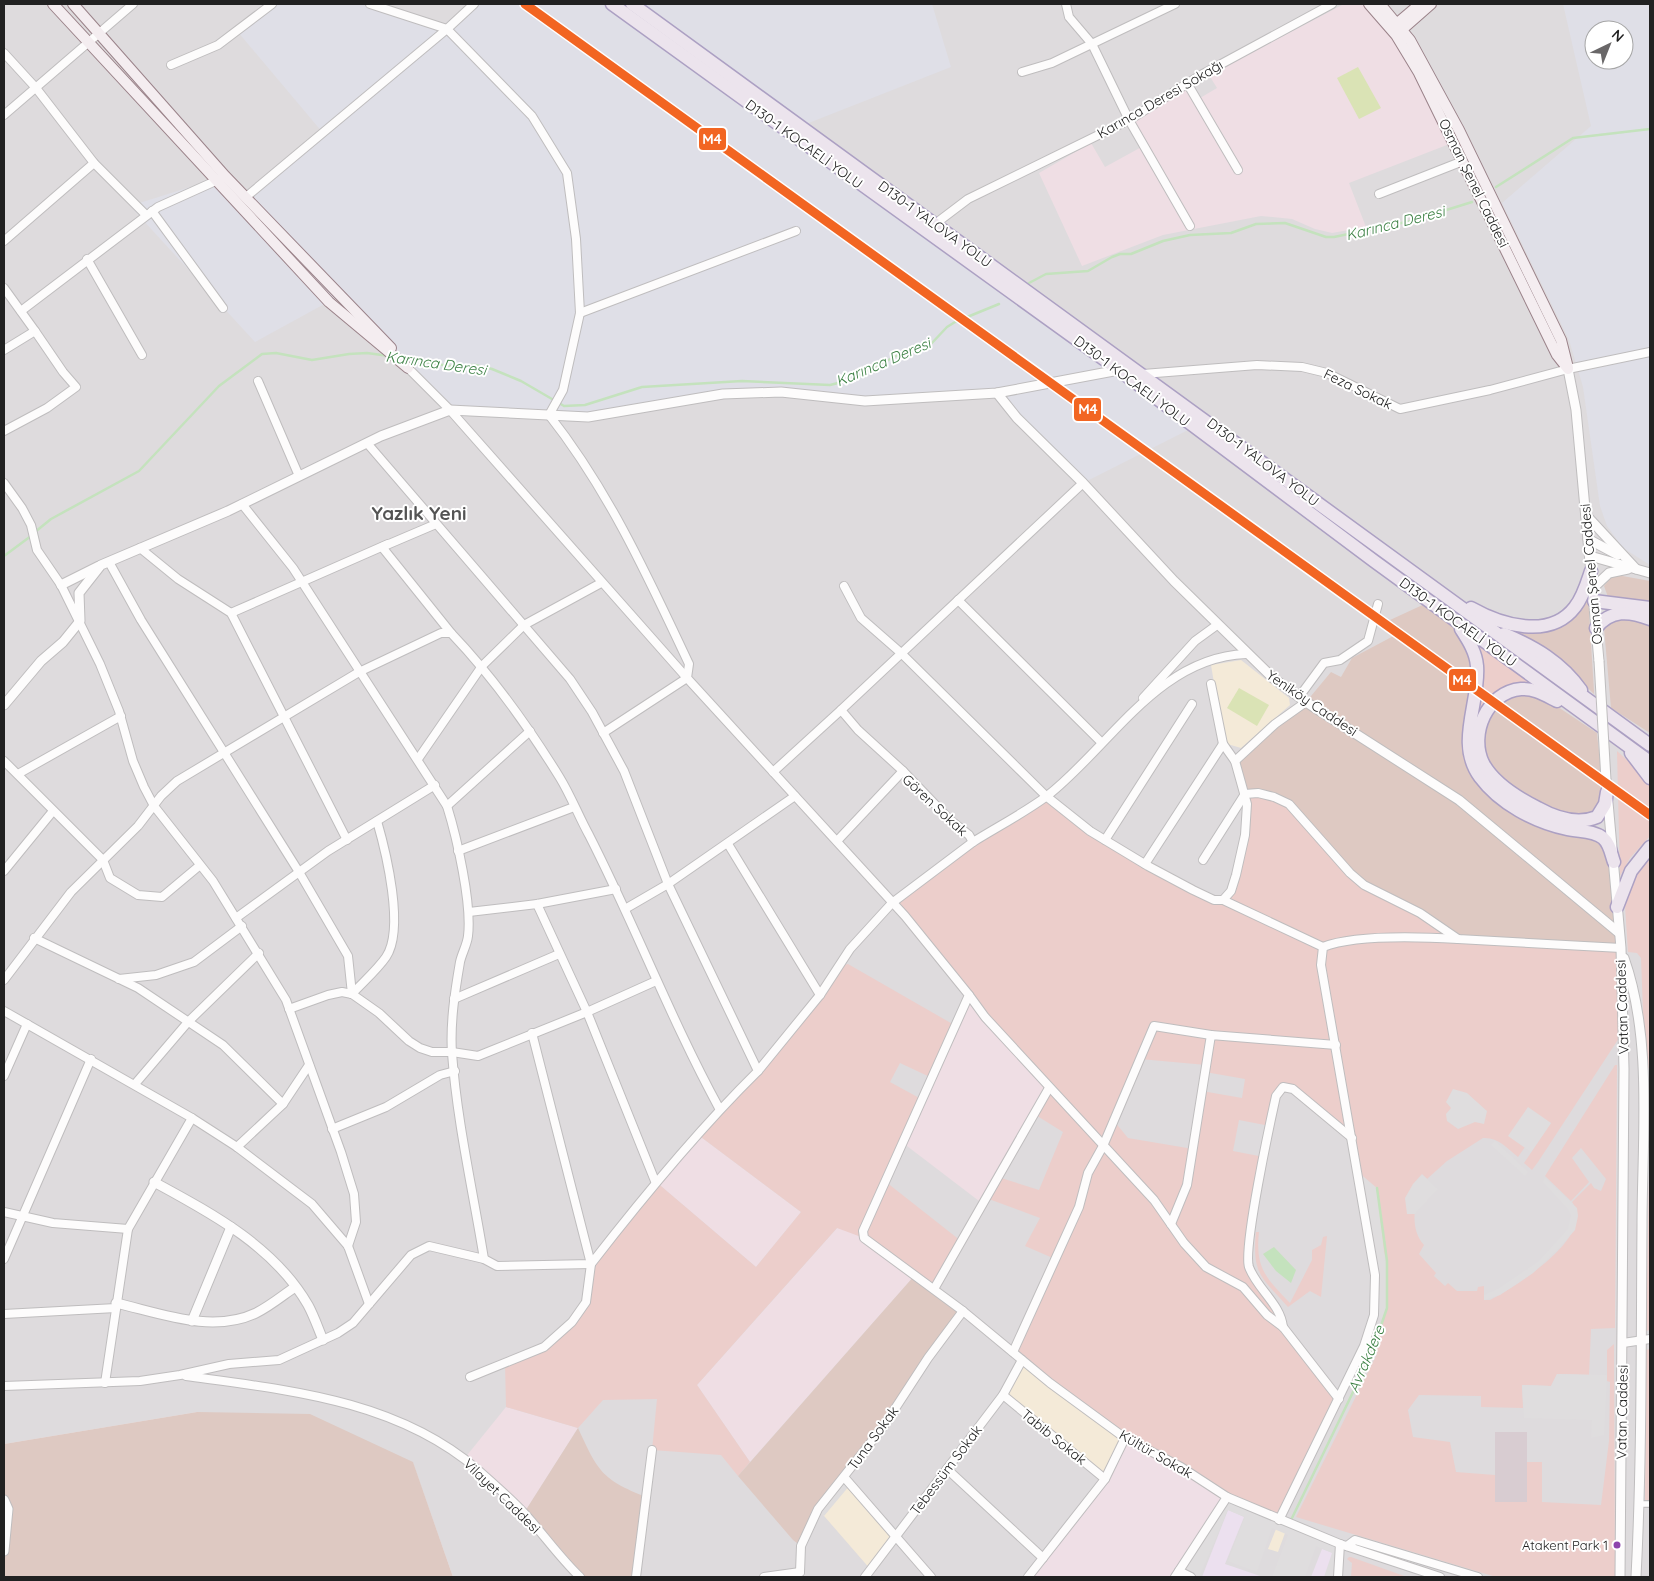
<svg xmlns="http://www.w3.org/2000/svg" width="1654" height="1581" viewBox="0 0 1654 1581" font-family="Quicksand,sans-serif">
<style>
.residential{fill:#dedbdd;fill-rule:evenodd}
.commercial{fill:#ece0ef}
.industrial{fill:#dfdfe7;fill-rule:evenodd}
.education{fill:#efdfe6}
.construction{fill:#d8ccd1}
.farmland{fill:#efdee4}
.grass{fill:#eccecb;fill-rule:evenodd}
.forest{fill:#dec9c2}
.park{fill:#f4ead8}
.pitch{fill:#dae3b5}
.parking{fill:#dfddde}
.water{fill:#c4e2bd}
.lines{fill:none;stroke-linecap:round;stroke-linejoin:round}
.stream{stroke:#c4e2bd;stroke-width:2.5}
.pedestrian-casing{stroke:#bfbdbe;stroke-width:8}
.minor-casing{stroke:#bfbdbe;stroke-width:10}
.tertiary-casing{stroke:#bfbdbe;stroke-width:11}
.secondary-casing{stroke:#9a8289;stroke-width:12}
.trunk-casing{stroke:#aca0c3;stroke-width:15}
.pedestrian{stroke:#fdfcfc;stroke-width:5.5}
.minor{stroke:#fdfcfc;stroke-width:8}
.tertiary{stroke:#fdfcfc;stroke-width:9}
.secondary{stroke:#f4edf0;stroke-width:10}
.trunk{stroke:#ece4ed;stroke-width:12}
.tertiary-bridge-casing{stroke:#bfbdbe;stroke-width:11;stroke-linecap:butt}
.tertiary-bridge{stroke:#fdfcfc;stroke-width:9}
.metro-1-casing{stroke:#fff;stroke-width:12}
.metro-1{stroke:#f26522;stroke-width:9}
.bus-dot{fill:#8e44ad;stroke:#fff;stroke-width:2}
.labels{text-anchor:middle;dominant-baseline:central;stroke-width:4;stroke-linejoin:round;paint-order:stroke}
.bus-label{font-size:13px;fill:#212121;stroke:#fff;text-anchor:end}
.street-label{font-size:14px;fill:#212121;stroke:#fff}
.water-label{font-size:15px;font-style:italic;fill:#3c8144;stroke:#fff}
.district-label{font-size:19px;font-weight:bold;fill:#545454;stroke:#fff}
.line-badge{stroke:#fff;stroke-width:2}
.badge-label{font-size:14px;text-anchor:middle;font-weight:bold;fill:#fff}
</style>
<rect width="100%" height="100%" fill="#efeaed"/>
<!-- residential -->
<path class="residential" d="M4,4H1650V1577H453L413,1463L197,1412L4,1444ZM1594,30H1624V60H1594Z"/>
<!-- commercial -->
<g class="commercial">
<polygon points="1228,1510 1244,1517 1225,1564 1263,1577 1202,1577"/>
<polygon points="1322,1549 1336,1554 1327,1577 1311,1577"/>
</g>
<!-- industrial -->
<g class="industrial">
<polygon points="274,4 371,4 447,29 474,4 932,4 951,67 801,126 1194,427 1083,483 997,393 865,401 781,392 723,394 588,417 450,410 339,296 255,342 130,206 225,176 247,197 323,133 238,32"/>
<path d="M1563,4H1650V565L1623,548L1607,526L1600,506L1583,387L1569,340L1502,203L1591,126ZM1594,30H1624V60H1594Z"/>
</g>
<!-- education -->
<polygon class="education" points="1125,1438 1227,1497 1175,1577 1028,1577 1105,1479"/>
<!-- construction -->
<rect class="construction" x="1495" y="1432" width="32" height="70"/>
<!-- farmland -->
<g class="farmland">
<polygon points="1344,4 1364,4 1386,29 1418,81 1452,143 1349,183 1366,227 1332,233 1315,229 1292,219 1261,216 1163,235 1082,266 1039,173 1091,143 1105,167 1147,144 1135,122 1187,89 1195,101 1217,88 1209,75"/>
<polygon points="969,995 1049,1088 983,1204 903,1143"/>
<polygon points="697,1134 801,1212 756,1267 655,1181"/>
<polygon points="838,1227 864,1238 915,1275 750,1462 697,1385"/>
<polygon points="506,1407 578,1428 524,1513 464,1459"/>
</g>
<!-- grass -->
<g class="grass">
<path d="M1474,643L1531,683C1500,685 1495,698 1476,720Z"/>
<polygon points="1617,751 1650,781 1650,836 1630,858 1620,876"/>
<path d="M1258,793L1621,948L1623,1032L1538,1162L1532,1170L1524,1163L1551,1123L1509,1136L1525,1147L1518,1157C1507,1148 1498,1137 1483,1138L1447,1161L1427,1179L1422,1175C1417,1198 1407,1226 1424,1245L1419,1254L1436,1273L1434,1276L1445,1286L1448,1283L1457,1291H1477L1478,1287L1484,1286V1300H1490C1515,1287 1597,1236 1572,1202L1591,1183L1594,1188L1601,1191L1606,1179L1581,1148L1572,1158L1589,1182L1571,1201L1545,1176L1615,1065H1617L1615,1328L1591,1329L1589,1375L1557,1374L1551,1386L1522,1385L1523,1408L1481,1407V1396L1419,1395L1408,1410L1413,1437L1450,1442L1456,1472L1495,1475V1502H1527V1462H1542V1502L1601,1505L1609,1441L1610,1382L1607,1381V1350L1614,1344L1615,1577H1496L1296,1517L1377,1354L1372,1351L1387,1308V1261L1358,1172L1352,1137L1293,1089L1283,1087L1276,1096L1270,1126L1239,1120L1233,1151L1264,1157L1249,1266L1283,1327L1339,1399L1279,1520L1227,1497L1125,1438L1013,1352L1055,1259L1025,1246L1040,1218L986,1198L998,1177L1039,1190L1063,1132L1034,1114L1049,1088L892,903L925,877L1046,796L1090,831L1148,865L1223,900C1245,876 1245,826 1245,794ZM1140,1059L1206,1065L1205,1072L1245,1079L1242,1098L1202,1091L1193,1149L1128,1138L1114,1121Z"/>
<polygon points="1650,851 1650,1069 1645,1066 1641,958 1637,953 1628,952 1625,906 1628,890 1632,874"/>
<polygon points="848,964 956,1026 932,1078 900,1063 890,1082 923,1100 886,1182 961,1241 934,1289 864,1238 837,1228 697,1385 750,1462 738,1476 721,1455 652,1450 657,1399 603,1400 578,1428 506,1407 505,1363 544,1347 586,1302 591,1264 655,1181 756,1267 801,1212 697,1134 758,1071 839,966"/>
<polygon points="1649,1174 1650,1330 1646,1331"/>
<path d="M1256,1232H1259C1255,1268 1266,1278 1290,1303L1312,1260V1250L1321,1245L1323,1237L1327,1236L1321,1297L1310,1291L1288,1307C1261,1277 1252,1274 1256,1232Z"/>
<polygon points="1650,1349 1650,1500 1645,1500 1646,1350"/>
<polygon points="1349,1557 1351,1557 1407,1577 1351,1577 1352,1563 1347,1559"/>
</g>
<!-- forest -->
<g class="forest">
<polygon points="1617,575 1650,581 1650,602 1608,597 1604,586 1611,578"/>
<polygon points="1588,596 1594,691 1594,694 1572,673 1494,624 1531,630"/>
<polygon points="1429,602 1470,643 1476,686 1479,776 1608,843 1621,948 1458,939 1364,885 1289,804 1274,797 1245,794 1235,761 1306,702 1331,672 1341,677 1352,658 1401,632 1390,620"/>
<polygon points="1622,618 1650,623 1650,733 1611,708 1604,628 1610,622"/>
<path d="M1520,694L1549,701L1597,733C1598,750 1607,791 1598,805C1578,837 1499,782 1487,759C1482,748 1483,733 1487,722C1492,707 1506,697 1520,694Z"/>
<polygon points="915,1275 963,1311 883,1427 818,1509 801,1546 793,1540 738,1476"/>
<polygon points="197,1412 310,1414 413,1462 453,1577 4,1577 4,1444"/>
<path d="M578,1428C598,1471 601,1479 646,1497L636,1577H580L524,1513Z"/>
</g>
<!-- park -->
<g class="park">
<polygon points="1241,660 1289,698 1290,705 1241,748 1224,743 1211,665"/>
<polygon points="1022,1360 1125,1438 1105,1479 1003,1395"/>
<polygon points="844,1477 895,1537 871,1570 818,1509"/>
<polygon points="1276,1529 1285,1533 1278,1552 1268,1549"/>
</g>
<!-- pitch -->
<g class="pitch">
<polygon points="1358,67 1381,108 1359,119 1337,78"/>
<polygon points="1239,688 1269,705 1257,726 1227,708"/>
</g>
<!-- parking -->
<g class="parking">
<polygon points="1453,1089 1467,1093 1487,1111 1484,1124 1475,1122 1458,1129 1447,1121 1446,1114 1451,1108 1446,1102"/>
<polygon points="1528,1107 1551,1123 1531,1152 1508,1136"/>
<polygon points="1495,1141 1528,1172 1525,1176 1491,1145"/>
<polygon points="1358,1172 1377,1188 1388,1288 1387,1308 1383,1320 1374,1315 1375,1275"/>
<polygon points="1422,1174 1438,1189 1415,1214 1407,1214 1405,1198 1413,1184"/>
<polygon points="1545,1178 1577,1208 1578,1216 1575,1230 1559,1248 1533,1273 1500,1295 1484,1300 1484,1295 1498,1289 1539,1261 1568,1229 1571,1215 1568,1209 1543,1182"/>
<polygon points="1557,1374 1607,1375 1604,1435 1591,1438 1592,1420 1524,1418 1522,1385 1551,1386"/>
<polygon points="844,1477 850,1485 824,1516 818,1509"/>
<polygon points="1227,1497 1340,1544 1337,1577 1324,1577 1332,1553 1316,1546 1305,1577 1272,1577 1288,1535 1272,1528 1257,1572 1228,1561 1245,1517 1228,1510 1199,1577 1191,1577 1179,1571"/>
</g>
<!-- water -->
<polygon class="water" points="1274,1247 1296,1270 1291,1283 1276,1271 1263,1254"/>
<g class="lines">
<!-- stream -->
<g class="stream">
<polyline points="1496,187 1573,138 1650,129"/>
<polyline points="1029,283 1046,274 1088,271 1112,257 1120,254 1131,254 1163,241 1190,235 1231,233 1256,224 1285,223 1326,237 1334,237 1411,221 1472,202"/>
<polyline points="401,358 449,366 475,365 492,369 521,381 564,406 585,405 642,387 742,381 830,385 850,380 898,355 931,344 947,327 955,322 999,304"/>
<polyline points="35,532 51,519 139,471 219,386 262,354 276,353 312,360 349,354 367,353 389,356"/>
<polyline points="4,556 31,536"/>
<polyline points="1292,1518 1371,1355 1387,1308 1387,1261 1377,1188"/>
</g>
<defs>
<polyline id="pedestrian" points="1640,1504 1650,1504"/>
<g id="minor">
<path d="M370,4L447,29L532,116L567,173L576,239L580,313L563,390L549,415C609,491 648,577 689,664L687,678L905,916L969,995L863,1231L864,1238L963,1311L1050,1383L1125,1438L1181,1467L1227,1497L1340,1544L1440,1577"/>
<polyline points="1066,4 1069,17 1092,44 1129,120 1190,226"/>
<polyline points="4,53 36,88 94,163 146,215"/>
<polyline points="171,65 218,45 272,4"/>
<polyline points="1022,72 1052,63 1175,4"/>
<polyline points="1187,83 1238,170"/>
<polyline points="4,115 133,4"/>
<polyline points="1379,194 1463,161"/>
<polyline points="246,197 447,29 474,4"/>
<polyline points="152,211 223,308"/>
<polyline points="935,224 968,199 1129,120 1201,75 1332,4"/>
<polyline points="4,241 94,163"/>
<polyline points="87,259 142,355"/>
<polyline points="4,288 35,331"/>
<polyline points="21,311 158,207 220,179"/>
<polyline points="580,313 796,231"/>
<polyline points="4,350 35,331 63,372 76,387 47,408 4,431"/>
<polyline points="408,368 450,410 687,678 603,733"/>
<polyline points="1143,374 1257,365 1302,367 1327,373 1400,409 1490,390 1568,369 1650,352"/>
<polyline points="258,381 299,476"/>
<polyline points="4,483 22,508 31,525 37,550 61,585 100,664 119,711 133,761 144,787 154,806 213,881 286,1000 341,1152 354,1194 356,1222 348,1246"/>
<path d="M242,504L293,568L447,806C457,838 472,904 468,936C467,945 462,953 460,962C455,991 450,1023 452,1053C457,1122 473,1191 484,1259L497,1266L591,1264C643,1197 697,1131 758,1071L668,884L624,771L592,712L570,679L367,443"/>
<polyline points="436,524 382,547 451,633"/>
<polyline points="140,548 178,579 231,613 347,840"/>
<polyline points="109,562 141,620 299,872 348,956 352,994"/>
<polyline points="844,586 861,618 901,653 1046,796 1090,831 1148,866 1193,890 1214,900 1223,900 1231,891 1236,875 1245,835 1247,804 1235,761 1223,744 1211,684"/>
<polyline points="958,600 1101,742"/>
<polyline points="231,613 388,544"/>
<polyline points="1299,697 1324,663 1340,660 1368,641 1378,604"/>
<polyline points="1143,698 1195,641 1217,625"/>
<polyline points="841,710 1083,483"/>
<polyline points="418,759 482,666 524,625 601,583"/>
<polyline points="4,761 103,860 110,878 138,895 162,897 199,866"/>
<polyline points="1235,761 1275,724 1306,702"/>
<polyline points="773,772 841,710 858,730 903,771"/>
<polyline points="18,774 121,716"/>
<polyline points="1245,794 1258,793 1274,797 1289,804 1350,873 1364,885 1420,913 1458,939 1621,948"/>
<polyline points="447,806 530,731"/>
<polyline points="1105,840 1192,704"/>
<path d="M837,841L903,771L950,820L969,835L973,842C997,827 1024,813 1047,796C1109,748 1158,657 1246,654"/>
<polyline points="728,844 820,995"/>
<polyline points="458,851 574,807"/>
<polyline points="1203,860 1245,794"/>
<polyline points="1145,864 1223,744"/>
<polyline points="4,871 53,811"/>
<polyline points="1223,900 1323,947"/>
<polyline points="537,904 587,1012 655,1181"/>
<polyline points="625,909 668,884 795,796"/>
<polyline points="469,912 537,904 616,889"/>
<polyline points="236,918 328,851 435,785"/>
<polyline points="34,938 138,988 223,1045 283,1104"/>
<polyline points="119,979 156,975 194,962 242,926"/>
<path d="M4,980L71,892L138,826L161,796L177,781L359,672L441,633H451C493,677 528,726 560,778C571,796 579,817 589,835C635,925 671,1020 719,1108"/>
<path d="M352,994C363,982 377,970 386,957C405,929 386,852 377,821"/>
<polyline points="969,995 985,1017 1154,1200 1184,1243 1206,1267 1243,1287 1267,1315 1283,1327 1339,1399"/>
<polyline points="454,999 559,954"/>
<polyline points="289,1009 328,995 342,992 352,994 379,1013 409,1041 420,1048 432,1052 452,1052 478,1056 587,1012 656,981"/>
<polyline points="4,1011 192,1118 237,1147 312,1204 348,1246 369,1304"/>
<polyline points="758,1071 820,995 850,949 892,903 973,842"/>
<polyline points="4,1076 27,1024"/>
<polyline points="135,1084 188,1022 259,953"/>
<polyline points="332,1129 386,1107 440,1075 455,1071"/>
<polyline points="237,1147 283,1104 309,1065"/>
<polyline points="4,1212 53,1223 128,1229"/>
<polyline points="1171,1224 1187,1185 1211,1035 1336,1045"/>
<polyline points="4,1259 91,1059"/>
<polyline points="934,1289 1049,1088"/>
<polyline points="4,1314 116,1308"/>
<path d="M1283,1327C1280,1303 1257,1289 1249,1267C1243,1248 1270,1123 1276,1096L1283,1087L1293,1089L1352,1138"/>
<polyline points="1623,1343 1650,1339"/>
<polyline points="1013,1352 1079,1207 1088,1173 1103,1146 1154,1026 1211,1035"/>
<path d="M186,1376C288,1390 397,1400 478,1470C494,1484 511,1499 525,1514C544,1535 560,1558 580,1577"/>
<polyline points="470,1377 544,1347 572,1322 586,1302 591,1264 532,1033"/>
<polyline points="105,1383 128,1229 192,1118"/>
<polyline points="4,1386 140,1381 180,1375 229,1364 279,1360 338,1333 353,1323 411,1255 429,1246 484,1259"/>
<polyline points="1003,1395 1105,1479"/>
<polyline points="947,1469 1043,1558"/>
<polyline points="844,1477 931,1577"/>
<path d="M1279,1520L1364,1346L1374,1315L1375,1275L1321,965L1323,947C1356,934 1423,937 1458,939"/>
<polyline points="1347,1546 1355,1540 1478,1577"/>
<polyline points="1179,1571 1191,1577"/>
<polyline points="800,1572 801,1546 818,1509 883,1427 928,1358 963,1311"/>
<polyline points="636,1577 652,1450"/>
<polyline points="764,1577 800,1572"/>
<polyline points="865,1577 1003,1395 1022,1360"/>
<polyline points="1028,1577 1105,1479 1125,1438"/>
<polyline points="1175,1577 1227,1497"/>
<polyline points="1338,1577 1340,1544"/>
</g>
<g id="tertiary">
<polyline points="1568,369 1576,410 1599,661"/>
<polyline points="997,393 1017,418 1083,483 1174,581 1273,678 1306,702 1459,800 1618,932"/>
<polyline points="1586,515 1636,569"/>
<polyline points="1588,539 1618,555"/>
<polyline points="1590,556 1650,573"/>
<polyline points="61,585 99,566"/>
<polyline points="1593,588 1609,573 1628,569"/>
<polyline points="4,705 41,661 63,642 80,621 79,593 101,565 228,511 381,436 450,410 588,417 723,394 781,392 865,401 997,393 1119,370"/>
<polyline points="1606,780 1621,948 1624,1069 1620,1577"/>
<path d="M1624,958C1653,1039 1642,1140 1642,1225C1641,1342 1642,1460 1636,1577"/>
<path d="M154,1182C211,1213 274,1246 308,1305C314,1316 318,1328 323,1340"/>
<path d="M116,1303C160,1313 212,1334 256,1313C270,1306 282,1296 295,1287"/>
<polyline points="192,1321 231,1227"/>
<polyline points="4,1500 8,1509 4,1551"/>
</g>
<g id="secondary">
<polyline points="53,4 329,302 408,368"/>
<polyline points="73,4 225,176 391,348"/>
<polyline points="1369,4 1396,35 1419,73 1557,355 1568,369"/>
<polyline points="1380,4 1410,40 1459,130 1561,340 1568,368"/>
<polyline points="1394,26 1420,4"/>
<polyline points="1398,33 1431,4"/>
</g>
<g id="trunk">
<polyline points="612,4 1119,370 1374,561 1650,762"/>
<polyline points="632,4 1650,745"/>
<polyline points="1594,601 1650,608"/>
<path d="M1471,608C1501,625 1550,640 1575,607C1583,597 1587,583 1591,571"/>
<path d="M1596,628C1611,609 1629,611 1650,619"/>
<path d="M1461,629C1468,640 1476,652 1477,666C1480,703 1455,743 1480,777C1500,804 1535,822 1567,829C1579,832 1593,830 1603,838C1610,844 1611,854 1614,862"/>
<path d="M1504,634C1535,647 1561,662 1581,690"/>
<path d="M1557,701C1545,695 1534,688 1521,689C1487,692 1469,734 1483,763C1494,784 1518,798 1538,808C1556,818 1577,825 1597,817L1605,804L1607,792"/>
<polyline points="1631,753 1650,778"/>
<polyline points="1617,907 1631,871 1650,847"/>
</g>
</defs>
<!-- pedestrian casing -->
<use href="#pedestrian" class="pedestrian-casing"/>
<!-- minor casing -->
<use href="#minor" class="minor-casing"/>
<!-- tertiary casing -->
<use href="#tertiary" class="tertiary-casing"/>
<!-- secondary casing -->
<use href="#secondary" class="secondary-casing"/>
<!-- trunk casing -->
<use href="#trunk" class="trunk-casing"/>
<!-- pedestrian -->
<use href="#pedestrian" class="pedestrian"/>
<!-- minor -->
<use href="#minor" class="minor"/>
<!-- tertiary -->
<use href="#tertiary" class="tertiary"/>
<!-- secondary -->
<use href="#secondary" class="secondary"/>
<!-- trunk -->
<use href="#trunk" class="trunk"/>
<defs>
<polyline id="tertiary-bridge" points="1599,661 1606,780"/>
</defs>
<!-- tertiary-bridge casing -->
<use href="#tertiary-bridge" class="tertiary-bridge-casing"/>
<!-- tertiary-bridge -->
<use href="#tertiary-bridge" class="tertiary-bridge"/>
<defs>
<polyline id="metro-1" points="525,4 1650,815"/>
</defs>
<!-- metro-1 casing -->
<use href="#metro-1" class="metro-1-casing"/>
<!-- metro-1 -->
<use href="#metro-1" class="metro-1"/>
</g>
<!-- markers -->
<circle class="bus-dot" cx="1617" cy="1545" r="4.5"/>
<g class="labels">
<!-- bus labels -->
<g class="bus-label">
<text x="1608" y="1545">Atakent Park 1</text>
</g>
<!-- street labels -->
<g class="street-label">
<text transform="translate(1160 99) rotate(-30)">Karınca Deresi Sokağı</text>
<text transform="translate(804 144) rotate(36)">D130-1 KOCAELİ YOLU</text>
<text transform="translate(1474 183) rotate(64)">Osman Şenel Caddesi</text>
<text transform="translate(935 224) rotate(36)">D130-1 YALOVA YOLU</text>
<text transform="translate(1132 381) rotate(37)">D130-1 KOCAELİ YOLU</text>
<text transform="translate(1358 389) rotate(26)">Feza Sokak</text>
<text transform="translate(1263 462) rotate(37)">D130-1 YALOVA YOLU</text>
<text transform="translate(1591 574) rotate(-95)">Osman Şenel Caddesi</text>
<text transform="translate(1458 622) rotate(36)">D130-1 KOCAELİ YOLU</text>
<text transform="translate(1312 703) rotate(34)">Yeniköy Caddesi</text>
<text transform="translate(935 805) rotate(43)">Gören Sokak</text>
<text transform="translate(1622 1007) rotate(-92)">Vatan Caddesi</text>
<text transform="translate(1622 1412) rotate(-89)">Vatan Caddesi</text>
<text transform="translate(1054 1437) rotate(39)">Tabib Sokak</text>
<text transform="translate(873 1438) rotate(-54)">Tuna Sokak</text>
<text transform="translate(1156 1454) rotate(30)">Kültür Sokak</text>
<text transform="translate(946 1470) rotate(-53)">Tebessüm Sokak</text>
<text transform="translate(502 1496) rotate(44)">Vilayet Caddesi</text>
</g>
<!-- water labels -->
<g class="water-label">
<text transform="translate(1395 223) rotate(-14)">Karınca Deresi</text>
<text transform="translate(883 362) rotate(-23)">Karınca Deresi</text>
<text transform="translate(436 363) rotate(8)">Karınca Deresi</text>
<text transform="translate(1366 1359) rotate(-67)">Avrakdere</text>
</g>
<!-- district labels -->
<g class="district-label">
<text x="419" y="513">Yazlık Yeni</text>
</g>
</g>
<g class="line-badge">
<rect x="698" y="127" width="29" height="24" rx="5" fill="#f26522"/>
<rect x="1073" y="397" width="29" height="25" rx="5" fill="#f26522"/>
<rect x="1448" y="668" width="29" height="24" rx="5" fill="#f26522"/>
</g>
<g class="badge-label">
<text x="712" y="144">M4</text>
<text x="1088" y="414">M4</text>
<text x="1462" y="685">M4</text>
</g>
<!-- border -->
<rect width="1654" height="1581" fill="none" stroke="#212121" stroke-width="10"/>
<!-- north arrow -->
<g transform="translate(1609 45) rotate(43)"><circle r="24" fill="#ffffff" stroke="#a6a6a6"/>
<path d="M0-4L9 19L0 12L-9 19Z" fill="#696768"/>
<text y="-8" font-size="14" font-weight="bold" text-anchor="middle" fill="#212121">N</text>
</g>
</svg>
